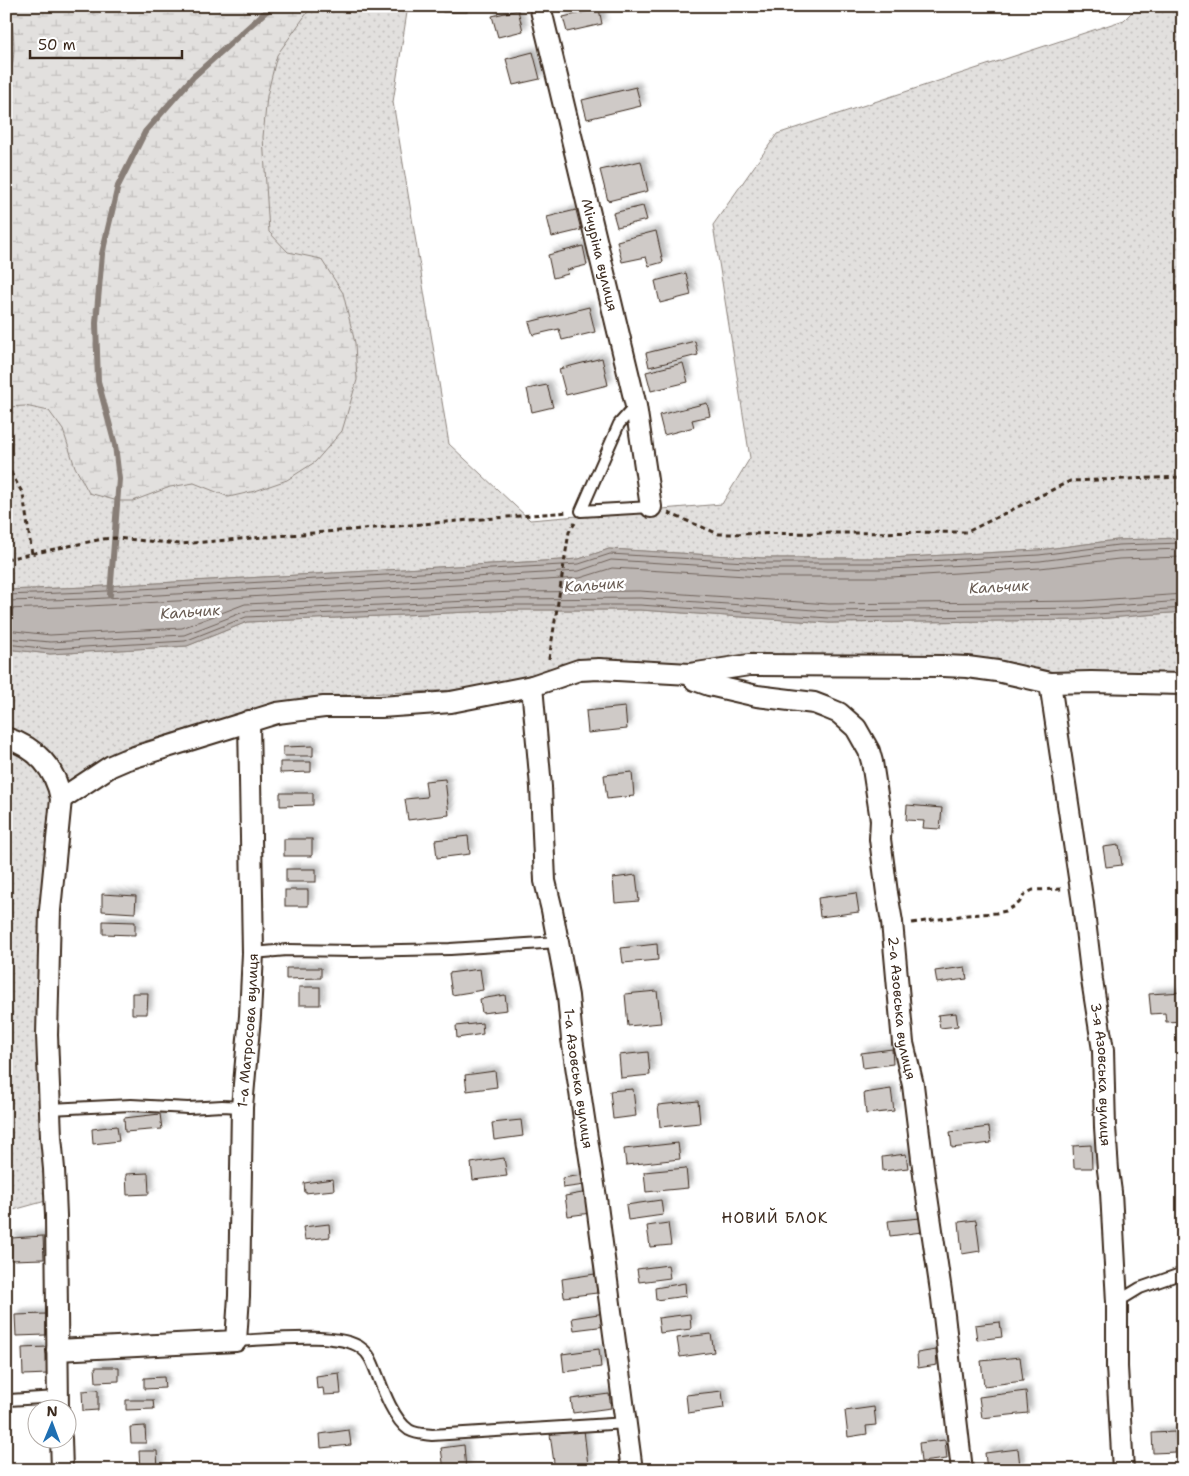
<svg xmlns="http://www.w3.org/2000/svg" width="1189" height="1476" viewBox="0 0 1189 1476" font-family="'Shantell Sans',sans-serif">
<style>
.green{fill:url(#green-dots);stroke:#8e857e}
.wetland{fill:url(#wetland-marsh);stroke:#8e857e}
.water{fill:#bcb6b3;stroke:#887e77}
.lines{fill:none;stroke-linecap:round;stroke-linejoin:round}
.shore{stroke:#6f625a;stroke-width:1}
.stream{stroke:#887e77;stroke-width:6}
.building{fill:#cfcac7;stroke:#3b2a1e;filter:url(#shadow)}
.service-casing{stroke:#3b2a1e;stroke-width:14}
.minor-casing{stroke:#3b2a1e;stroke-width:24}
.path{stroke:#3b2a1e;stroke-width:3;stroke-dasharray:5 4;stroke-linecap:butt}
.service{stroke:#fff;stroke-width:10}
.minor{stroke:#fff;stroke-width:20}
.labels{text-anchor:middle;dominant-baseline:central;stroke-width:5;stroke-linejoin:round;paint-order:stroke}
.street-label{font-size:14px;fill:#3b2a1e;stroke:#fff}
.water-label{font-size:15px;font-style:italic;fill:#685b52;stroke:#fff}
.neighbourhood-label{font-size:15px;letter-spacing:1px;fill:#3b2a1e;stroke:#fff}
</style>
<defs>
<pattern id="green-dots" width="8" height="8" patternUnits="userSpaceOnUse" patternTransform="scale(1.25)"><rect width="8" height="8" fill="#e2e0de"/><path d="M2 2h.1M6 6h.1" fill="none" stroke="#c3c0be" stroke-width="1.8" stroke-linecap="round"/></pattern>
<pattern id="wetland-marsh" width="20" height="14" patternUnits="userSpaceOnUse" patternTransform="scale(1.25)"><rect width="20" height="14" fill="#e2e0de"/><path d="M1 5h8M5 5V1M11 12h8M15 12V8" fill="none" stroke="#c3c0be"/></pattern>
<filter id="shadow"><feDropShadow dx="4.5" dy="-4.5" stdDeviation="2.5" flood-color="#0004"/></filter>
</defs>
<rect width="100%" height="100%" fill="#fff"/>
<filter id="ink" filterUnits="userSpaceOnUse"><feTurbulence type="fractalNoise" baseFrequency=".02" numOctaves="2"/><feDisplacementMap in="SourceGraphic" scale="10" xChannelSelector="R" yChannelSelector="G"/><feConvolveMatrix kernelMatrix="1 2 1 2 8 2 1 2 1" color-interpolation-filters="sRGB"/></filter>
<g filter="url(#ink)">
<!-- green -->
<g class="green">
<polygon points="6,6 408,6 393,102 449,444 530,520 722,504 750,458 713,225 777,134 1124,20 1138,6 1183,6 1183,538 1117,540 1039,550 890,558 763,558 609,549 579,559 88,587 6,590"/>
<polygon points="514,610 640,610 829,623 1083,620 1183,612 1183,676 1057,674 997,659 762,655 723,671 620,659 578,661 546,672 485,685 455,690 320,696 286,701 135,744 111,757 64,800 46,1030 53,1199 6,1212 6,649 50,654 187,646 247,622"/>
</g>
<!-- wetland -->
<path class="wetland" d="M9,6H312L277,55L267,96L263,137L269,232L288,252L321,259L343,293L355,343L357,380L342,431L315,462L287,480L255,491L229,497L194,483L170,487L133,501H118L89,493L75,467L63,430L49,411L25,406L6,407V81C19,57 13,32 9,6Z"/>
<!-- water -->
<polygon class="water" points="1183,538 1183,612 1083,620 829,623 640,610 514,610 247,622 187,646 50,654 6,649 6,590 88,587 579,559 609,549 763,558 890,558 1039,550 1117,540"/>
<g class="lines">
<!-- shore -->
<g class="shore">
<polyline points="6,595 88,592 579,564 610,554 763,563 890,563 1039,555 1118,545 1183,543"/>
<polyline points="6,601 88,599 579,571 611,560 763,569 891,569 1040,561 1118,551 1183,549"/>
<polyline points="6,609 89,606 580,578 612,568 763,577 891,577 1040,568 1119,559 1183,557"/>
<polyline points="6,630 50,635 182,628 245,604 514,592 640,591 829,604 1083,601 1183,594"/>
<polyline points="6,638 50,642 184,635 246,611 514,599 640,598 829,611 1083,608 1183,601"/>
<polyline points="6,644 50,649 185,641 246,617 514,605 640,605 829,618 1083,615 1183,608"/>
</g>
<!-- stream -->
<polyline class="stream" points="110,595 119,479 115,445 98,381 96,323 102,254 118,186 145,132 193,77 272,6"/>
</g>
<!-- building -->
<g class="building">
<rect x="443" y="6" width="24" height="6"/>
<polygon points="599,9 602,24 567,32 563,17"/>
<polygon points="518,10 523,31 498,37 492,16"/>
<polygon points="533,52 540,79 513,85 506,59"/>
<polygon points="636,87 641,106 587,119 582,100"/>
<polygon points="641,161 648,191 608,201 600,170"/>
<polygon points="643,206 647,220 617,227 613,213"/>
<polygon points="576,210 581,230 552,237 547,217"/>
<polygon points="656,231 663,262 649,266 646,257 622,262 617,241"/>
<polygon points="583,246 587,265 567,270 568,274 553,278 548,255"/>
<polygon points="686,273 691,295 660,303 655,281"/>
<polygon points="589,307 595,332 562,340 559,329 533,335 529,322"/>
<polygon points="695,341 698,355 649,367 646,353"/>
<polygon points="602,358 608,385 566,395 559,369"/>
<polygon points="683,363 688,382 651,391 646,372"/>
<polygon points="547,385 553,407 532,412 527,389"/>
<polygon points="707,403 710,416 692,420 694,427 664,435 659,415"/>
<polygon points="625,707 627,729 588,733 586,711"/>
<polygon points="313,746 313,756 283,756 283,747"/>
<polygon points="280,762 311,762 311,772 280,773"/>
<polygon points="632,772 634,796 607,799 604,775"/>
<polygon points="445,779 449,815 408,820 405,799 427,797 425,781"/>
<polygon points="280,793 313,793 313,805 280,806"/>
<polygon points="907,805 942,808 940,829 923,828 924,821 906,820"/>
<polygon points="468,836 470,854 437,858 435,840"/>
<rect x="284" y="839" width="28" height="17"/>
<polygon points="1119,845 1122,865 1106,867 1103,847"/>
<rect x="286" y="869" width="30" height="13"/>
<polygon points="636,875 639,901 615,903 613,878"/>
<rect x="285" y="890" width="23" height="16"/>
<polygon points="856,893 859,912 820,917 818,898"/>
<polygon points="102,894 136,896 135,913 102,911"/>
<polygon points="103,921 135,922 135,935 103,934"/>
<polygon points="657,944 658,960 623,963 621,948"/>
<polygon points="965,967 967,979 937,983 935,971"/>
<polygon points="286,968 321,968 321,978 286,979"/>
<polygon points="480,969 483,990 452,995 449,973"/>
<rect x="299" y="987" width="21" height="18"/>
<polygon points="657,991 661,1023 628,1026 625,994"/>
<polygon points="1183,992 1183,1021 1166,1022 1165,1013 1151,1014 1149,994"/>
<polygon points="132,993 148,993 147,1014 132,1014"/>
<polygon points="505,995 507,1010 482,1013 480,999"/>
<polygon points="956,1013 958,1026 940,1028 938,1015"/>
<polygon points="482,1023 483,1034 457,1038 456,1026"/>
<polygon points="892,1049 893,1064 863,1068 861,1053"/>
<polygon points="648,1052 650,1075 621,1078 619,1055"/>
<polygon points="495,1071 497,1087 467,1091 465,1075"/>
<polygon points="633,1089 636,1116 613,1119 610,1091"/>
<polygon points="891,1089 894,1111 866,1114 864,1093"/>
<polygon points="698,1101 700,1123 660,1127 658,1105"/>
<polygon points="160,1114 162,1129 125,1132 124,1118"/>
<polygon points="521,1120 523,1136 494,1140 492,1123"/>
<polygon points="117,1126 119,1141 93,1144 92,1129"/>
<polygon points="989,1127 991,1143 952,1148 950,1132"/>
<polygon points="678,1143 680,1159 626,1165 624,1149"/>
<polygon points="1091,1145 1092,1168 1074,1168 1073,1146"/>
<polygon points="906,1154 908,1168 883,1171 882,1157"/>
<polygon points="504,1158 507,1176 473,1180 471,1163"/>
<polygon points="686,1168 688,1188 646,1192 644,1172"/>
<polygon points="148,1173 149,1194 127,1195 126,1174"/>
<polygon points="590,1174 592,1184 563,1188 562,1178"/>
<polygon points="333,1179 334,1190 305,1193 304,1183"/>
<polygon points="588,1192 591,1213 568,1216 565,1196"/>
<polygon points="661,1200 663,1215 628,1220 626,1205"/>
<polygon points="921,1218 922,1232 890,1236 888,1221"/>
<polygon points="976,1220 980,1251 962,1254 959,1222"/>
<polygon points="668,1223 671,1245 650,1247 647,1226"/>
<polygon points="329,1224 330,1237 305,1240 303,1227"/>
<polygon points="43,1236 44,1259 11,1260 11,1238"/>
<polygon points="668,1265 670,1278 639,1282 637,1269"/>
<polygon points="595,1274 597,1293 564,1297 562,1279"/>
<polygon points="685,1283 686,1296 656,1300 655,1288"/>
<polygon points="605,1313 606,1326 574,1330 572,1318"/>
<polygon points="46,1314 46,1335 16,1336 15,1315"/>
<polygon points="690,1314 691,1329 660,1333 658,1318"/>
<polygon points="1000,1322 1002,1337 977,1340 975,1325"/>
<polygon points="711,1334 714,1352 680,1357 677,1338"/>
<polygon points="47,1347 48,1374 23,1375 22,1348"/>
<polygon points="599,1349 601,1367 564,1372 562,1354"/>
<polygon points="936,1350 937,1365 918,1368 917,1353"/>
<polygon points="1020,1357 1023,1381 984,1386 981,1361"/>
<polygon points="95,1367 119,1367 119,1381 96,1382"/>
<polygon points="339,1373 341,1394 324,1395 323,1388 317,1389 316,1376"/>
<polygon points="164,1377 165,1388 144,1389 144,1378"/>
<polygon points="98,1390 98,1410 83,1411 82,1391"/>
<polygon points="722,1391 724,1408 688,1413 686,1395"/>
<polygon points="1026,1391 1028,1413 982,1418 979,1397"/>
<polygon points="609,1394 611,1408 573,1413 571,1399"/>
<polygon points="126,1400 153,1400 154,1409 126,1410"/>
<polygon points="874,1407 876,1425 866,1426 867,1434 848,1437 845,1411"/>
<polygon points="145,1426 146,1443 131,1443 130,1427"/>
<polygon points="349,1430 351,1445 321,1448 320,1434"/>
<polygon points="584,1430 588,1466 555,1470 550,1434"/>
<polygon points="1175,1432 1176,1452 1153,1453 1152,1433"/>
<polygon points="945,1440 947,1459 921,1462 919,1443"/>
<polygon points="464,1445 466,1470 444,1470 441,1448"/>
<polygon points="1018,1449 1020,1466 987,1470 985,1453"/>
<polygon points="139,1451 157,1451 158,1470 140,1470"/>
</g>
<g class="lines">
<defs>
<g id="service">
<polyline points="635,406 619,424 581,511 651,507"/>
<polyline points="253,953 287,950 354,951 450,949 558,942"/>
<polyline points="50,1109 131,1105 188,1108 222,1106 242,1107"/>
<polyline points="1117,1302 1140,1288 1183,1273"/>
<path d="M236,1341C265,1340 339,1331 361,1348C370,1354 373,1364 377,1374C383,1390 394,1420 409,1430C416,1434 424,1434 432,1435L627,1423"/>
<polyline points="9,1400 57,1397"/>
</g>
<g id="minor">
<path id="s1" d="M540,6L636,406L651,507"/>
<path id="s2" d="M690,674L695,680L709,685L757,696L814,703L827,708L839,713L856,728L869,751L872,762L881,820L880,839L887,893L892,922L903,1043L913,1085L925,1183L942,1298L962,1470"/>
<path id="s3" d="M1050,683L1083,904L1092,980L1103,1050L1105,1127L1108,1170L1111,1192L1117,1302V1367L1123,1470"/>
<path id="s4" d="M532,686L541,787L545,881L552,910L568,996L572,1039L596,1198L632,1470"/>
<path d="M6,738C36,747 56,769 61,799L50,910L47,1035L51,1137L54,1169L56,1216L58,1408"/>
<polyline points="61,799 111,766 125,760 277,713 324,707 381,707 451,702 532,686 579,670 599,669 690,674 749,665 943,666 967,667 997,671 1050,683 1091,682 1183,684"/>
<path id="s5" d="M57,1350L236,1341L239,1296L242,1107L250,1016L253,953L249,721"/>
<polyline points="61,1438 62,1470"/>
</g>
</defs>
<!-- service casing -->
<use href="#service" class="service-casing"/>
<!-- minor casing -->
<use href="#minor" class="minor-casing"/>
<!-- path -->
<g class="path">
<polyline points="6,464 23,494 32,554"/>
<polyline points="668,513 719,534 967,532 1070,481 1183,477"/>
<polyline points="6,559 103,539 115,538 180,544 568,512"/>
<polyline points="549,659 569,532 575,523"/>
<polyline points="912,923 967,915 996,913 1006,911 1019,903 1025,894 1033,890 1062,889"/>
</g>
<!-- service -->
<use href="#service" class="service"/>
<!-- minor -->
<use href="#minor" class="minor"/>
</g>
</g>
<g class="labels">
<!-- street labels -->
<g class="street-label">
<text stroke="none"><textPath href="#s1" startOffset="256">Мічуріна вулиця</textPath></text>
<text stroke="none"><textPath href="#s2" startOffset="465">2-а Азовська вулиця</textPath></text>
<text stroke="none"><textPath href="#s5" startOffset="490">1-а Матросова вулиця</textPath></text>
<text stroke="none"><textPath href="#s3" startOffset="395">3-я Азовська вулиця</textPath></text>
<text stroke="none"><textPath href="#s4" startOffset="396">1-а Азовська вулиця</textPath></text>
</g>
<!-- water labels -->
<g class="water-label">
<text transform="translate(594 585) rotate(-4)">Кальчик</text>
<text transform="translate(999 587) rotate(-3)">Кальчик</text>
<text transform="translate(190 612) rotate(-4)">Кальчик</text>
</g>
<!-- neighbourhood labels -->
<g class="neighbourhood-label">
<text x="775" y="1218">НОВИЙ БЛОК</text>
</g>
</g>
<!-- margin -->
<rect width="1189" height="1476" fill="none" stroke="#fff" stroke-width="25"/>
<rect x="12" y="12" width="1164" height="1451" fill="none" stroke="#3b2a1e" stroke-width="2" filter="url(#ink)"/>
<!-- north arrow -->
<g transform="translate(52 1424) rotate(1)"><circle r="24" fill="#ffffff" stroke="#b1aaa5"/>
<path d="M0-4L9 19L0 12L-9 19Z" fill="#1f6fb2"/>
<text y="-8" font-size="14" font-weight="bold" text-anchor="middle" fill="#3b2a1e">N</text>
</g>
<!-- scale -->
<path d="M30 50v8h152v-8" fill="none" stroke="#3b2a1e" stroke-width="2.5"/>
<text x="38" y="50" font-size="15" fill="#3b2a1e" stroke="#ffffff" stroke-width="4" paint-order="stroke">50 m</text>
</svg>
